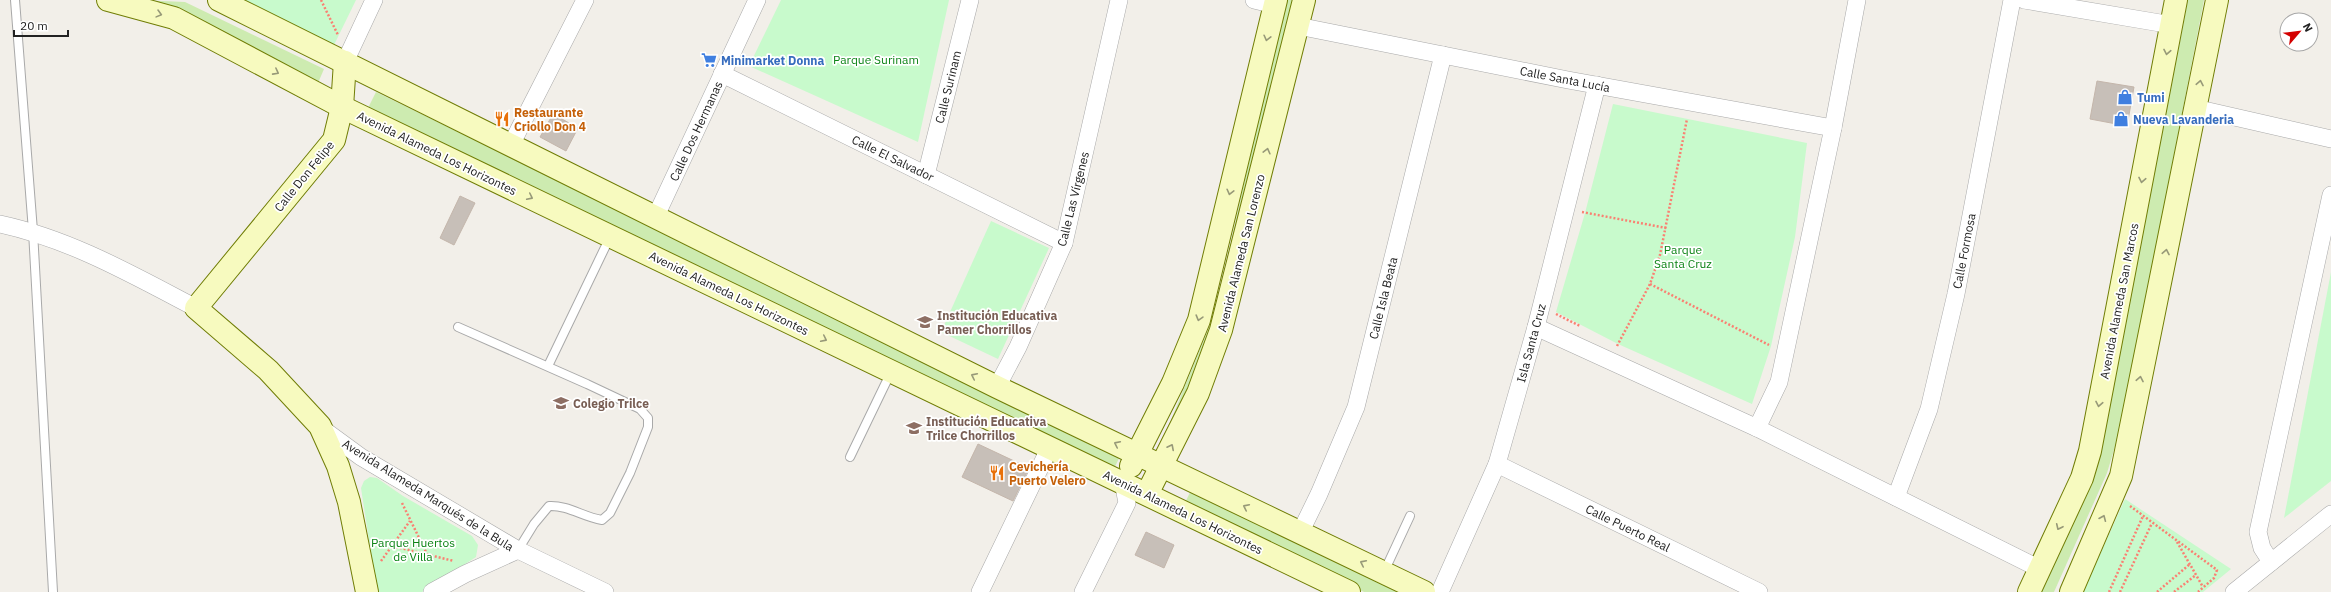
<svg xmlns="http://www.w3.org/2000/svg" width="2331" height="592" viewBox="0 0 2331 592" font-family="'IBM Plex Sans',sans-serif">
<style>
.grass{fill:#cdebb0}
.park{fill:#c8facc}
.building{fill:#c7bfb8;stroke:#c4b6ab}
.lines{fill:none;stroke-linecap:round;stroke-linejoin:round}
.lane-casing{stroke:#a9a9a9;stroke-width:10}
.street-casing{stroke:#a9a9a9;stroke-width:18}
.secondary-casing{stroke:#707d05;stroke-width:24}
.path{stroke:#fa8072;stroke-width:2.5;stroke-dasharray:2 2;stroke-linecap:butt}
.lane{stroke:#fff;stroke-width:8}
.street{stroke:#fff;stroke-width:17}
.secondary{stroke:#f7fabf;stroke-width:22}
.oneway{stroke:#979978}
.labels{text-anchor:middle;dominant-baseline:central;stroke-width:3.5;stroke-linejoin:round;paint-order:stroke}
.park-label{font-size:12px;fill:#0c8416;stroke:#fff}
.shop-label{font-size:12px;font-weight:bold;fill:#366cbe;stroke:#fff;text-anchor:start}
.street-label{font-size:12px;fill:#222;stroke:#fff}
.food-label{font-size:12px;font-weight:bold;fill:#c56008;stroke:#fff;text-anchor:start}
.education-label{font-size:12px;font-weight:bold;fill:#785e54;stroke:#fff;text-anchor:start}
</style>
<rect width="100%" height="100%" fill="#f2efe9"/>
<!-- grass -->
<g class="grass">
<polygon points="139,0 185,2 324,69 318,83"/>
<polygon points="1285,0 1297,0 1223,313 1178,424 1171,420 1215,313"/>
<polygon points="2188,0 2204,0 2122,423 2107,473 2054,592 2032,592 2098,439 2144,228"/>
<polygon points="376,92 1121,454 1113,471 367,110"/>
<polygon points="1192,488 1406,592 1364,592 1184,505"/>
</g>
<!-- park -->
<g class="park">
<polygon points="239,0 356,0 334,45"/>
<polygon points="781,0 949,0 918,142 749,66"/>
<polygon points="1613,104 1807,143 1795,237 1771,346 1752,404 1618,344 1556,312 1585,213"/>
<polygon points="991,221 1049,248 998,359 941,332"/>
<polygon points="2331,272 2331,481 2284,518"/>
<polygon points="370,477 377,478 403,496 472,536 478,545 476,557 422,592 377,592 361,488 364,481"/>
<polygon points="2125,499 2231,569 2203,592 2083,592"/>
</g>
<!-- building -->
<g class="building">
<polygon points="2097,81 2134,87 2127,126 2090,119"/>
<polygon points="553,114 578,128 566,151 540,137"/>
<polygon points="460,196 475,203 454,245 440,238"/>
<polygon points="978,444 1029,468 1013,501 962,477"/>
<polygon points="1146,532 1174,545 1164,568 1135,555"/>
</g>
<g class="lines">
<defs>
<g id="lane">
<polyline points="15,0 33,231 53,592"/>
<path d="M458,327L587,384L640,409L648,418V427L630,473L610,513L602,520C583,517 568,505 549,506L534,524L518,550"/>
<polyline points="548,366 610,237"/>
<polyline points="850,457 891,372"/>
<polyline points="1384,572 1410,516"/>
</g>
<g id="street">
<polyline points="1254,0 1275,5"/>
<polyline points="2024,0 2172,25"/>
<polyline points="1298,26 1568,80 1833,128"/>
<polyline points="345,62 374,0"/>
<polyline points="722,74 1064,243"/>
<polyline points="2195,108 2331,139"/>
<polyline points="511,145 585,0"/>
<polyline points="926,175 970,0"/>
<polyline points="655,218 757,0"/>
<path d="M0,224C70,239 133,275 196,308"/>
<polyline points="1536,327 1757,428 2040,569"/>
<polyline points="997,387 1018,347 1064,243 1119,0"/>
<polyline points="320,427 361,457 518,550 605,592"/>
<polyline points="1757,428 1779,382 1833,128 1857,0"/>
<polyline points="1497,464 1759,592"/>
<polyline points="1896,497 1929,409 1956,294 2012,0"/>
<polyline points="1300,533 1319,494 1356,407 1443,55"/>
<polyline points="2271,562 2262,548 2258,532 2331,195"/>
<polyline points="432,592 465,574 518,550"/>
<polyline points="980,592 1050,447"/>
<polyline points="1083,592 1127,503 1123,482"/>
<polyline points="1440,592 1497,464 1536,327 1597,85"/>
<polyline points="2234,592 2331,514"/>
</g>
<g id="secondary">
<polyline points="108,0 174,18 342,107 1349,592"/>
<polyline points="219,0 997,387 1424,592"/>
<polyline points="345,62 342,107 334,140 196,308 268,370 320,426 338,466 349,502 367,592"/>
<polyline points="1131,466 1173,383 1199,320 1276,0"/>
<polyline points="1147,494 1198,393 1221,330 1304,0"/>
<polyline points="2029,592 2082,478 2090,451 2176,0"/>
<polyline points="2071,592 2121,476 2217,0"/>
</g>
</defs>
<!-- lane casing -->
<use href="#lane" class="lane-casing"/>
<!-- street casing -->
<use href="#street" class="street-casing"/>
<!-- secondary casing -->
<use href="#secondary" class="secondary-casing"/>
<!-- path -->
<g class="path">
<polyline points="321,0 338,35"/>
<polyline points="1582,212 1666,228"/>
<polyline points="1650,284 1769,345"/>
<polyline points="1556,314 1580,326"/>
<polyline points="1617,346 1650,284 1660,255 1687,119"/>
<polyline points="402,503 427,554"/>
<polyline points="2130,506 2217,570 2214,578 2198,592"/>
<polyline points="2177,542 2203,587"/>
<polyline points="392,546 454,561"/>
<polyline points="381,561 410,521"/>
<polyline points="2109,592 2143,516"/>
<polyline points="2120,592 2152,523"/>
<polyline points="2157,592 2190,564"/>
<polyline points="2174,592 2196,575"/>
</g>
<!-- lane -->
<use href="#lane" class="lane"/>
<!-- street -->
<use href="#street" class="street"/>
<!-- secondary -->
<use href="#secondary" class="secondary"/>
</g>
<!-- one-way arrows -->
<defs><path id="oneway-chevron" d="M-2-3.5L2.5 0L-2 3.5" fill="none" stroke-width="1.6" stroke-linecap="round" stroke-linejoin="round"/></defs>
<g class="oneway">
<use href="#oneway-chevron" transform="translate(159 14) rotate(15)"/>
<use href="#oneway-chevron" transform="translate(1267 38) rotate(104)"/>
<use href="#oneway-chevron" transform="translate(2167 52) rotate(101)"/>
<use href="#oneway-chevron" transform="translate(276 72) rotate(28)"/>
<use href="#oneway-chevron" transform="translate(2200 83) rotate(-79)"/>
<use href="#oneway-chevron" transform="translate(1267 151) rotate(-76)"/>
<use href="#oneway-chevron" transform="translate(2142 180) rotate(101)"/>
<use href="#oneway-chevron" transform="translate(1230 192) rotate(104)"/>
<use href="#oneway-chevron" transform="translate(530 197) rotate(26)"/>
<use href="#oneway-chevron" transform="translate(2166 252) rotate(-79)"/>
<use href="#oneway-chevron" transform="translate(1199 318) rotate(106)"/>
<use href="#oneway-chevron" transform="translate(824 339) rotate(26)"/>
<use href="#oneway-chevron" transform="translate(974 376) rotate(-154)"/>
<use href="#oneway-chevron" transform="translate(2140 379) rotate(-79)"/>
<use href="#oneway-chevron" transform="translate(2099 404) rotate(101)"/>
<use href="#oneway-chevron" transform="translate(1117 444) rotate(-154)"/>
<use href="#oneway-chevron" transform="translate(1171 447) rotate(-63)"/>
<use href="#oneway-chevron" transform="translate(1246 507) rotate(-154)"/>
<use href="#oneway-chevron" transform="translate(2103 518) rotate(-67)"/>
<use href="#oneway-chevron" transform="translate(2059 527) rotate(115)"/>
<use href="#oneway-chevron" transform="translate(1363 563) rotate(-154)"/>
</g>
<!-- icons -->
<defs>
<symbol id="supermarket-bare" viewBox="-9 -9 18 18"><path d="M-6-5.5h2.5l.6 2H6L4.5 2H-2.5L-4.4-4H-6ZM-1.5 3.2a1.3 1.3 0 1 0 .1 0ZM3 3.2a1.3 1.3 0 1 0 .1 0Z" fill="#3f7fe0" stroke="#fff" stroke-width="2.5" paint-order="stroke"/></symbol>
<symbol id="shop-bare" viewBox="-9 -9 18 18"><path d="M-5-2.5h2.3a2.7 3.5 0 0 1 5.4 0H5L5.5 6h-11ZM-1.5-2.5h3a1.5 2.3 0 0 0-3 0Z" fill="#3f7fe0" stroke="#fff" stroke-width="2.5" paint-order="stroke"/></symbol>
<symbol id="restaurant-bare" viewBox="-9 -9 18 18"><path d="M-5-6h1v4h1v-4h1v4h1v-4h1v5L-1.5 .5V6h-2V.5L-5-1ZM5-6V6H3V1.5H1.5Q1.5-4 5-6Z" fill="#e8710a" stroke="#fff" stroke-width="2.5" paint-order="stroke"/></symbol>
<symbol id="school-bare" viewBox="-9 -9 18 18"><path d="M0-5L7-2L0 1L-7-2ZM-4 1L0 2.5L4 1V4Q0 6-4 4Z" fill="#8d6e63" stroke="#fff" stroke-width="2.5" paint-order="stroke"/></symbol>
</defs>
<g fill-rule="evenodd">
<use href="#supermarket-bare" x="698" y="49" width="22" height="22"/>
<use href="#shop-bare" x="2114" y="86" width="22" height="22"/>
<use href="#restaurant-bare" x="491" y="108" width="22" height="22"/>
<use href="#shop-bare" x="2110" y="108" width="22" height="22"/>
<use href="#school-bare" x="914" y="311" width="22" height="22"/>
<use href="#school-bare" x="550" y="392" width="22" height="22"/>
<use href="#school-bare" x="903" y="417" width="22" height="22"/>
<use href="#restaurant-bare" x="986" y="462" width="22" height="22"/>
</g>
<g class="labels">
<!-- park labels -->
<g class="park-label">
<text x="876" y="59">Parque Surinam</text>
<text x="1683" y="249">Parque<tspan x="1683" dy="14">Santa Cruz</tspan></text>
<text x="413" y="542">Parque Huertos<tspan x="413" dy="14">de Villa</tspan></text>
</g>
<!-- shop labels -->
<g class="shop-label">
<text x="721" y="60">Minimarket Donna</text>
<text x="2137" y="97">Tumi</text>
<text x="2133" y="119">Nueva Lavanderia</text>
</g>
<!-- street labels -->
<g class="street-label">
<text transform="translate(1565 79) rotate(11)">Calle Santa Lucía</text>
<text transform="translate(948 87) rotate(-76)">Calle Surinam</text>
<text transform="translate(696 131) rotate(-65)">Calle Dos Hermanas</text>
<text transform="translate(437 153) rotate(26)">Avenida Alameda Los Horizontes</text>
<text transform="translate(893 158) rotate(26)">Calle El Salvador</text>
<text transform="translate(304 176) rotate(-51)">Calle Don Felipe</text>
<text transform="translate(1073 199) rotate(-76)">Calle Las Vírgenes</text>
<text transform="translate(1964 251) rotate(-79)">Calle Formosa</text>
<text transform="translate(1241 253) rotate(-76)">Avenida Alameda San Lorenzo</text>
<text transform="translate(729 293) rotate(26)">Avenida Alameda Los Horizontes</text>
<text transform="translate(1383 298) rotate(-76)">Calle Isla Beata</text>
<text transform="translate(2119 301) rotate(-79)">Avenida Alameda San Marcos</text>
<text transform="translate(1531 343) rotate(-75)">Isla Santa Cruz</text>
<text transform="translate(428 495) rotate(32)">Avenida Alameda Marqués de la Bula</text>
<text transform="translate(1183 512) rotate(26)">Avenida Alameda Los Horizontes</text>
<text transform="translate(1628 528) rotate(26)">Calle Puerto Real</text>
</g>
<!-- food labels -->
<g class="food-label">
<text x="514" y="112">Restaurante<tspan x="514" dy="14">Criollo Don 4</tspan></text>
<text x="1009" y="466">Cevichería<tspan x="1009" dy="14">Puerto Velero</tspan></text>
</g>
<!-- education labels -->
<g class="education-label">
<text x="937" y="315">Institución Educativa<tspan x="937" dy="14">Pamer Chorrillos</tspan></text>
<text x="573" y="403">Colegio Trilce</text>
<text x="926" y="421">Institución Educativa<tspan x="926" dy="14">Trilce Chorrillos</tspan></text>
</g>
</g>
<!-- north arrow -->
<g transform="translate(2299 32) rotate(62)"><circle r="19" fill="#ffffff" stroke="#a7a7a7"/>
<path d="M0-3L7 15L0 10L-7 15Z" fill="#d40000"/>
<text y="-6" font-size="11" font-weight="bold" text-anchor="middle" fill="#222222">N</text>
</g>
<!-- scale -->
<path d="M14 30v6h54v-6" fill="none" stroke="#222222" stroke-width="2"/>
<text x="20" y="30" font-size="12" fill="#222222" stroke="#ffffff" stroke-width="3" paint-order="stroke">20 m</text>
</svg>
